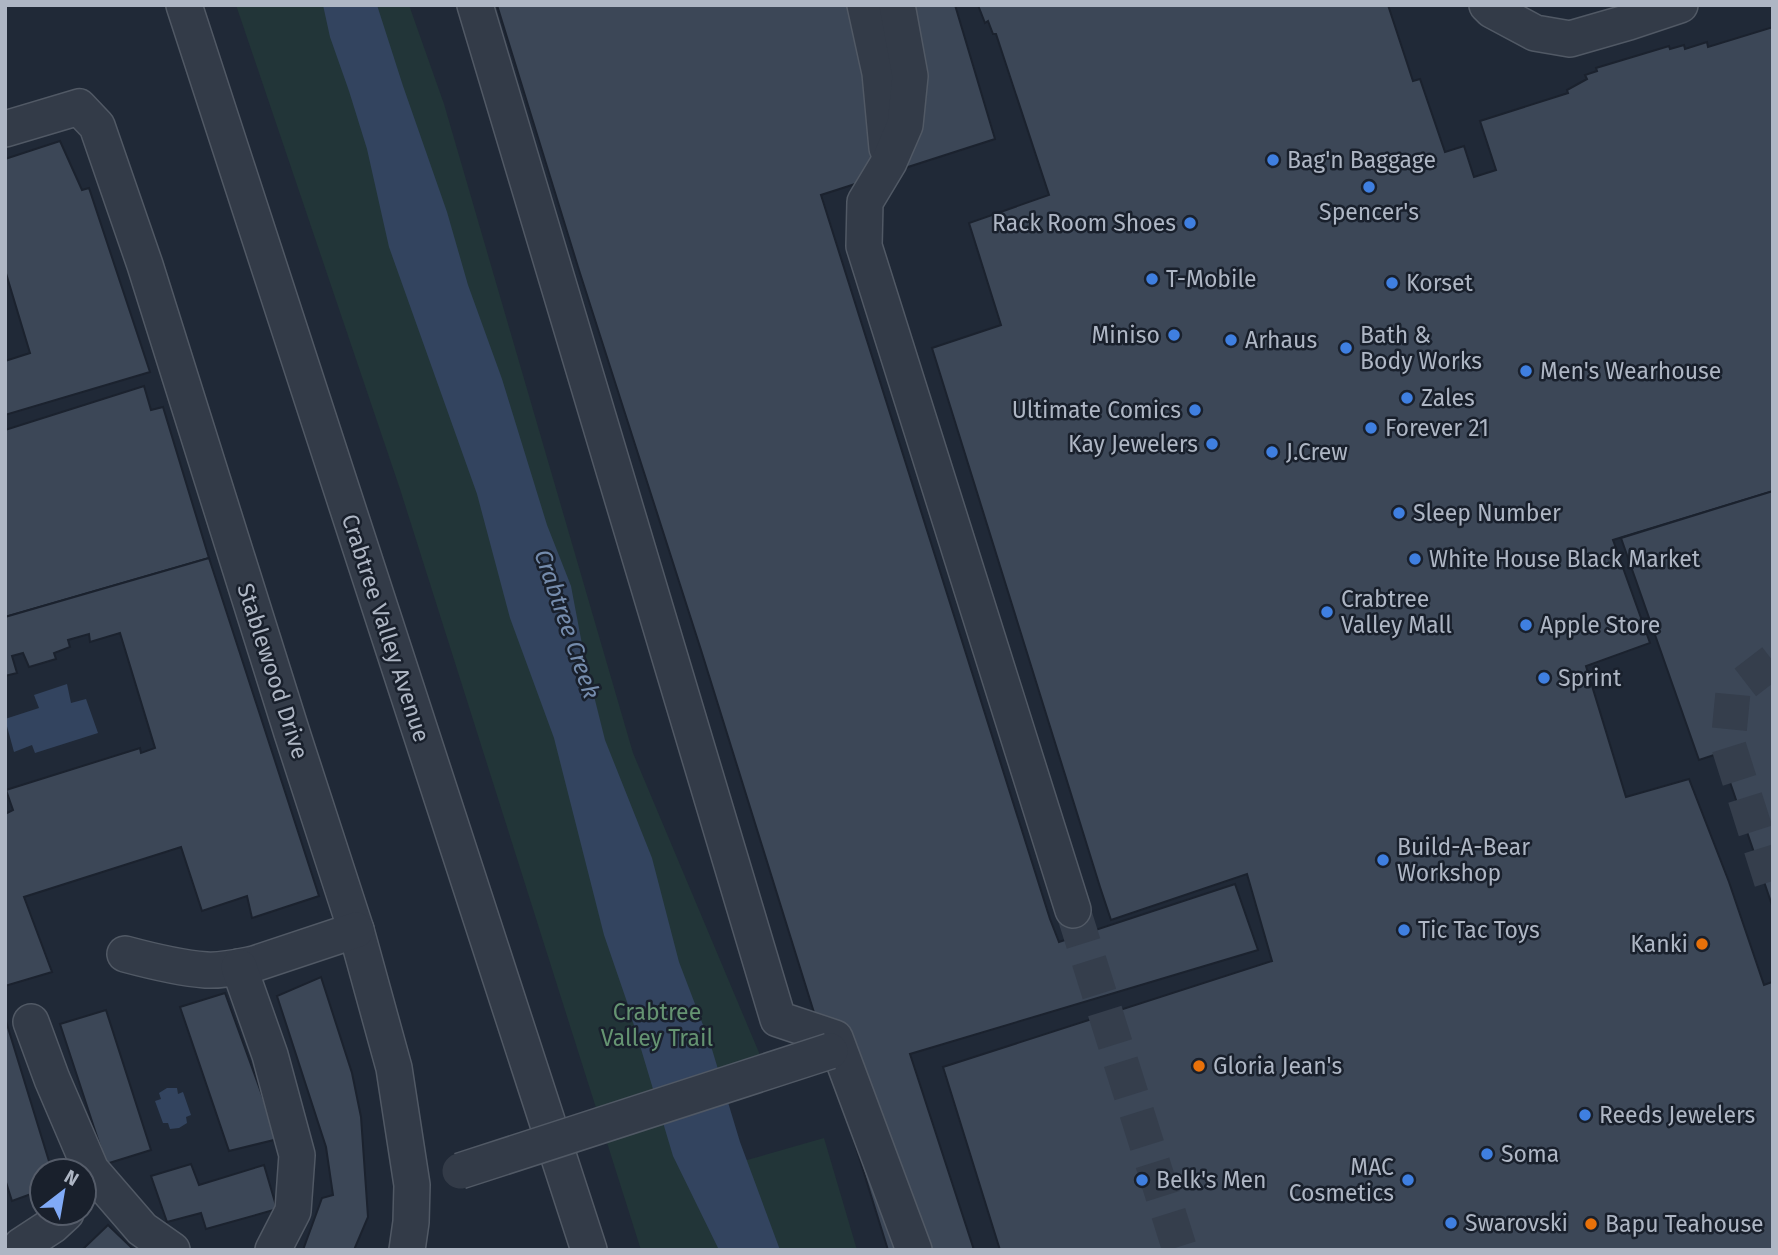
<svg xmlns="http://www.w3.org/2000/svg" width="1778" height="1255" viewBox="0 0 1778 1255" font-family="'Fira Sans',sans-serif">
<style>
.green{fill:#223538}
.water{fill:#33445f}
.building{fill:#3c4757;stroke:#1b222e;stroke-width:2}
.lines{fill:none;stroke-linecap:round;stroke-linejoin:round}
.minor-tunnel{stroke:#353e4c;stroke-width:35;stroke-dasharray:35 18;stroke-linecap:butt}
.minor-casing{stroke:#515965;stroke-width:38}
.minor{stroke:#333b48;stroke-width:35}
.minor-bridge-casing{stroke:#515965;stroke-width:38;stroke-linecap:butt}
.minor-bridge{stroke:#333b48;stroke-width:35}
.shop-dot{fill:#3f7fe0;stroke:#19202c;stroke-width:2.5}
.food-dot{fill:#e8710a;stroke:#19202c;stroke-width:2.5}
.labels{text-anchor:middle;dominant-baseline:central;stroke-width:5;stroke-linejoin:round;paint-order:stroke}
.poi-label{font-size:23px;fill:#aeb6c4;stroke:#19202c;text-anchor:start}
.street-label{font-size:23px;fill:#aeb6c4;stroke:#19202c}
.park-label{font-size:23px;fill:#659472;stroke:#19202c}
.water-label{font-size:24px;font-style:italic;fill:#758cad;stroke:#19202c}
</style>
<rect width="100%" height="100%" fill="#202937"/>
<!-- green -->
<polygon class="green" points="236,5 409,5 444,104 633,753 768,1074 709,1091 740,1162 824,1138 857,1250 641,1250 400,489"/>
<!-- water -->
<g class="water">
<polygon points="323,5 377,5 403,86 447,212 468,285 502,379 547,525 571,586 585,660 605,740 652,858 679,962 711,1046 740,1142 780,1250 719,1250 673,1156 627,1002 604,935 554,738 510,618 477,494 389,247 367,149 349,91 330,37"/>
<polygon points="67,684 71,703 86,699 98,733 35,753 32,745 14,752 5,719 39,708 34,695"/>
<polygon points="167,1088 177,1088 178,1094 183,1092 191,1115 186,1117 187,1123 179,1128 170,1129 168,1123 163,1123 155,1101 161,1099 159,1093"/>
</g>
<!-- building -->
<g class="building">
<polygon points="497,5 955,5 995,139 821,195 1050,919 1059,942 1235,884 1258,950 910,1054 974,1250 888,1250 701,650 578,267"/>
<polygon points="978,5 1388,5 1413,81 1420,79 1445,152 1464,146 1474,177 1496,170 1480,121 1568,93 1567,90 1587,79 1585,75 1597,71 1596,68 1669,46 1670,49 1684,45 1685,49 1707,42 1708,47 1773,27 1773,491 1613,540 1650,643 1586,666 1626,797 1689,779 1729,882 1764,985 1772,982 1773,985 1773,1250 1000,1250 943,1067 1272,961 1247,874 1111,920 1100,887 932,348 1001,325 969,223 1049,195 996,34 993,34 988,21 985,23"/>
<polygon points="60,141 82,190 89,188 150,372 5,415 5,361 30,353 5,270 5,159"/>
<polygon points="144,386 151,410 163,407 209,558 5,617 5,430"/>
<polygon points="1773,491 1773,908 1720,753 1699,760 1621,538"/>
<polygon points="209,558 319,896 252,918 247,896 202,911 181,847 24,897 52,972 5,986 5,814 13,810 6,790 140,748 141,753 155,748 120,633 90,642 89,634 68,640 70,647 54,653 56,659 29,667 23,653 12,656 17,673 5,676 5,617"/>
<polygon points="321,977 352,1073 361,1117 368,1217 354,1250 303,1250 322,1198 333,1195 326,1147 277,996"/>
<polygon points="225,993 278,1139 229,1151 180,1007"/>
<polygon points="106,1010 151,1150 106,1164 60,1024"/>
<polygon points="5,1018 52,1171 42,1171 42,1190 12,1201 5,1179"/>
<polygon points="191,1164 199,1185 264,1165 277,1209 206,1229 201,1213 167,1222 151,1176"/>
<polygon points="108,1225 134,1250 82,1250"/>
</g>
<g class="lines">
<!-- minor-tunnel -->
<g class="minor-tunnel">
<polyline points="1773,661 1733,692 1728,744 1773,886"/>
<polyline points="1073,910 1180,1250"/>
</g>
<defs>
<g id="minor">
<polyline points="184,5 589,1250"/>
<polyline points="475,5 778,1019 835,1038 914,1250"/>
<polyline points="865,5 880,73 887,148"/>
<polyline points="897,5 910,76 905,125 889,162 865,202 864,246 1073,910"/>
<polyline points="1487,5 1492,10 1535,33 1570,39 1629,22 1680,5"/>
<polyline points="5,129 79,107 97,126 145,265 292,733 356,930 394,1068 412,1185 411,1222 407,1250"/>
<path d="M125,954C151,961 179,968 206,970C222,971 239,967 254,964L356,930"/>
<polyline points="239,967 270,1055 297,1155 293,1211 273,1250"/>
<polyline points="31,1022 52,1079 91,1170 142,1229 172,1250"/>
<polyline points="21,1246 53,1225 66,1213"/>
</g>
</defs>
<!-- minor casing -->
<use href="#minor" class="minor-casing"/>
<!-- minor -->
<use href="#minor" class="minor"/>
<defs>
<polyline id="minor-bridge" points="460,1171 830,1051"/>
</defs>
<!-- minor-bridge casing -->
<use href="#minor-bridge" class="minor-bridge-casing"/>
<!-- minor-bridge -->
<use href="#minor-bridge" class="minor-bridge"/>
</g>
<!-- markers -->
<g class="shop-dot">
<circle cx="1273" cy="160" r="7"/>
<circle cx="1369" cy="187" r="7"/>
<circle cx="1190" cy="223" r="7"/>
<circle cx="1152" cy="279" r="7"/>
<circle cx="1392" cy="283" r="7"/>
<circle cx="1174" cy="335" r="7"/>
<circle cx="1231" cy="340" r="7"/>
<circle cx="1346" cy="348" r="7"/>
<circle cx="1526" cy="371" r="7"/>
<circle cx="1407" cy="398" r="7"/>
<circle cx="1195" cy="410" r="7"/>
<circle cx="1371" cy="428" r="7"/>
<circle cx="1212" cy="444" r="7"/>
<circle cx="1272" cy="452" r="7"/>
<circle cx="1399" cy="513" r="7"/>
<circle cx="1415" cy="559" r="7"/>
<circle cx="1327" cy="612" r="7"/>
<circle cx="1526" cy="625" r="7"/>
<circle cx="1544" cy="678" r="7"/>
<circle cx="1383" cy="860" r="7"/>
<circle cx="1404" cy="930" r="7"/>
<circle cx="1585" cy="1115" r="7"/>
<circle cx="1487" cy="1154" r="7"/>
<circle cx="1142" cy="1180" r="7"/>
<circle cx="1408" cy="1180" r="7"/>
<circle cx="1451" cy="1223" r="7"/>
</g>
<g class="food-dot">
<circle cx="1702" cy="944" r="7"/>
<circle cx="1199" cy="1066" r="7"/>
<circle cx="1591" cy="1224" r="7"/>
</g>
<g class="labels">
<!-- poi labels -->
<g class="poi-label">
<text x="1287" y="160">Bag'n Baggage</text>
<text x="1369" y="212" text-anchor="middle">Spencer's</text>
<text x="1176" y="223" text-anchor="end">Rack Room Shoes</text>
<text x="1166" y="279">T-Mobile</text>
<text x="1406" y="283">Korset</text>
<text x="1160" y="335" text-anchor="end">Miniso</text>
<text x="1360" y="335">Bath &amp;<tspan x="1360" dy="26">Body Works</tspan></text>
<text x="1245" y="340">Arhaus</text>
<text x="1540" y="371">Men's Wearhouse</text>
<text x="1421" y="398">Zales</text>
<text x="1181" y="410" text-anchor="end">Ultimate Comics</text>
<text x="1385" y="428">Forever 21</text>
<text x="1198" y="444" text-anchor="end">Kay Jewelers</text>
<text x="1286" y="452">J.Crew</text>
<text x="1413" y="513">Sleep Number</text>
<text x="1429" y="559">White House Black Market</text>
<text x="1341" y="599">Crabtree<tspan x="1341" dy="26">Valley Mall</tspan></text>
<text x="1540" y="625">Apple Store</text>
<text x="1558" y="678">Sprint</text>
<text x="1397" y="847">Build-A-Bear<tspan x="1397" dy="26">Workshop</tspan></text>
<text x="1418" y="930">Tic Tac Toys</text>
<text x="1688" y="944" text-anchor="end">Kanki</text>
<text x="1213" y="1066">Gloria Jean's</text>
<text x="1599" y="1115">Reeds Jewelers</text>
<text x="1501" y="1154">Soma</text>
<text x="1394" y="1167" text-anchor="end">MAC<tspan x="1394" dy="26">Cosmetics</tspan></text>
<text x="1156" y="1180">Belk's Men</text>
<text x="1465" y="1223">Swarovski</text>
<text x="1605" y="1224">Bapu Teahouse</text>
</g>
<!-- street labels -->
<g class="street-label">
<text transform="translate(386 628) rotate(72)">Crabtree Valley Avenue</text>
<text transform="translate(273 671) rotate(72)">Stablewood Drive</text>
</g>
<!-- park labels -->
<g class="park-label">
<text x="657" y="1012">Crabtree<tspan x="657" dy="26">Valley Trail</tspan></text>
</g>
<!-- water labels -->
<g class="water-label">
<text transform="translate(567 624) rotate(71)">Crabtree Creek</text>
</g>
</g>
<!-- border -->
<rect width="1778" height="1255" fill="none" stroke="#aeb6c4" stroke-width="14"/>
<!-- north arrow -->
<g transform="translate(63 1192) rotate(31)"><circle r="33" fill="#19202c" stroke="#555c69" stroke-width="2"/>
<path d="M0-5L12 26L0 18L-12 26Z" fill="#80aaf7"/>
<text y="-10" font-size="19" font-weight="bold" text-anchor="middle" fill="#aeb6c4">N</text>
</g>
</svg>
